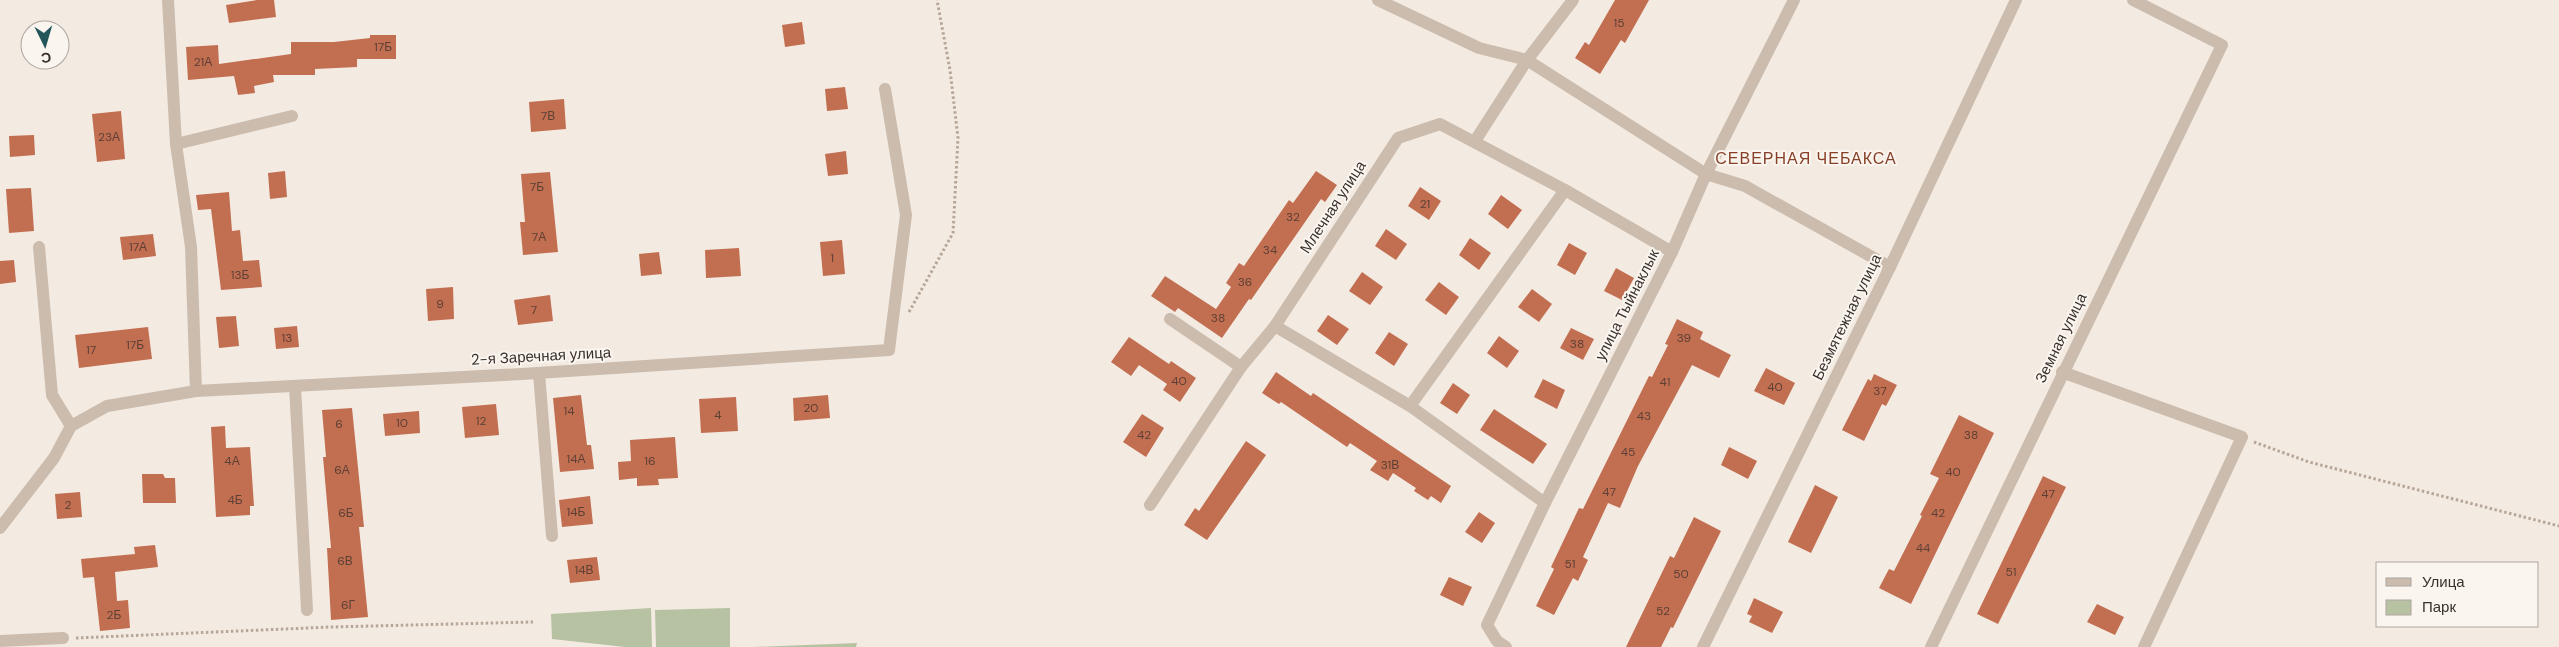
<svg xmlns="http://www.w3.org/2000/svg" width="2559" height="647" viewBox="0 0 2559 647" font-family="'DM Sans',sans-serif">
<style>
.green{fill:#b7c2a2}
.building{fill:#c26e51}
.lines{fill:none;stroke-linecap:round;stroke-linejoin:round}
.path{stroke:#b7a698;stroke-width:3;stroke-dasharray:2.5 2.5;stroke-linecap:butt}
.minor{stroke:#cbbcad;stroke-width:12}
.labels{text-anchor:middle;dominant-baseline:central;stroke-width:4;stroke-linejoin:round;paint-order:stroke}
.number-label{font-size:12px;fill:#5c4035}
.street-label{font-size:15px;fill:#3a302c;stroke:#faf5ee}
.neighbourhood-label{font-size:16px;letter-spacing:1px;fill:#873f27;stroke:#faf5ee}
</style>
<rect width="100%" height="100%" fill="#f3ebe2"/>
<!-- green -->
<g class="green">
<polygon points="651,608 652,647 625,647 552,639 551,614"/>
<polygon points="730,608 730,647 656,647 655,610"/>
<polygon points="857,643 856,647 754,647"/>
</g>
<!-- building -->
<g class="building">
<polygon points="257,0 274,0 276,17 229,23 226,5"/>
<polygon points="1615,0 1649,0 1625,43 1621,40 1600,74 1575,58 1585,42 1589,45"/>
<polygon points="802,22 805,44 785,47 782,25"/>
<polygon points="370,35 396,35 396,59 357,59 357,67 315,69 315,75 273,75 274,82 254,86 255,93 238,95 234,76 188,80 186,47 218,45 219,64 291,54 291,42 334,42 370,38"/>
<polygon points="845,87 848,109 827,111 825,89"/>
<polygon points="564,99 566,129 531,132 529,102"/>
<polygon points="121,111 125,159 97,162 92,114"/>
<polygon points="34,135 35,155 10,157 9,136"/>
<polygon points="846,151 848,174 828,176 825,154"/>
<polygon points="285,171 287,197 270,199 268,173"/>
<polygon points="1316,171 1337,185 1325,202 1321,199 1251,300 1249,299 1222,338 1178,308 1175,312 1151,296 1165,276 1216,309 1231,287 1226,283 1239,263 1244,266 1289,200 1293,203"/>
<polygon points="550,172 558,252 523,255 520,222 525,222 521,174"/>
<polygon points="1420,187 1441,201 1429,220 1408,206"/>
<polygon points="31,188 34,231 9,233 6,189"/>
<polygon points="229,192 232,231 240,230 243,261 259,260 262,287 221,290 211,209 198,210 196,195"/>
<polygon points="1501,195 1522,210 1508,229 1488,214"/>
<polygon points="1386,229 1407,244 1396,260 1375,246"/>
<polygon points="153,234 156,256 123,260 120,237"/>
<polygon points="1470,238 1491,253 1479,270 1459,255"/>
<polygon points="842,240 845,274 823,276 820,242"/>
<polygon points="1569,243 1587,253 1575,275 1557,265"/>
<polygon points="739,248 741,276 706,278 705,250"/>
<polygon points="659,252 662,274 641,276 639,254"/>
<polygon points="14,260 16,282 0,284 0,261"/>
<polygon points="1616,268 1634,278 1622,300 1604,291"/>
<polygon points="1362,272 1383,287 1370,305 1349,291"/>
<polygon points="1439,282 1459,297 1446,315 1425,300"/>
<polygon points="453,287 454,319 428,321 426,289"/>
<polygon points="1532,289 1552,304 1539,322 1518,307"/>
<polygon points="550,295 553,321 518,325 514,300"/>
<polygon points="1328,315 1349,329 1337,345 1317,331"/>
<polygon points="236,316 239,346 219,348 216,317"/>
<polygon points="1677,319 1703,332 1700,339 1731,355 1719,378 1692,365 1638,466 1620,508 1608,503 1583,557 1588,560 1578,581 1573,578 1554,615 1536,606 1554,569 1551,567 1579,508 1583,509 1649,376 1652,377 1668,345 1665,344"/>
<polygon points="297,326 299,347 276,349 274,328"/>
<polygon points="148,327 152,359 79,368 75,335"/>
<polygon points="1571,328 1594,339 1583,360 1560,348"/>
<polygon points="1389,332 1408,344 1394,366 1375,353"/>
<polygon points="1499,336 1519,351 1507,368 1487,353"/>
<polygon points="1129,337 1169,364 1171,361 1196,378 1180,402 1163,390 1167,384 1139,365 1131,376 1111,362"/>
<polygon points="1766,368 1795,383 1784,405 1754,391"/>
<polygon points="1276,372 1311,396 1313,393 1451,486 1441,503 1431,496 1428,500 1414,491 1416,488 1393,473 1388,481 1370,470 1377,461 1350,443 1347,447 1281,402 1279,404 1262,393"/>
<polygon points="1874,374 1897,385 1886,406 1882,404 1864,441 1842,430 1868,379 1871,381"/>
<polygon points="1543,379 1565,390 1557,409 1534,397"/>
<polygon points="1453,383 1470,395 1457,414 1440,403"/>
<polygon points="581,395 587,445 591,445 594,469 560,472 553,398"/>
<polygon points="828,395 830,418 794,421 793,398"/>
<polygon points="736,397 738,431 701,433 699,399"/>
<polygon points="496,404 499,435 465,438 462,407"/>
<polygon points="352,408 364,527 359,527 368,617 331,620 327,548 331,548 323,457 326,457 322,410"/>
<polygon points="1494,409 1547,444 1533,464 1480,430"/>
<polygon points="419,411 420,433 385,436 383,414"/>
<polygon points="1142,414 1164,428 1146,457 1123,442"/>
<polygon points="1959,415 1994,433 1911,604 1879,588 1889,569 1894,571 1922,516 1920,515 1939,478 1930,474"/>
<polygon points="225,426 226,448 250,447 254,506 250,506 250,515 216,517 211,427"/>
<polygon points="675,437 678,478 658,479 659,485 637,486 637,478 619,480 618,462 631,461 630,440"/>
<polygon points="1246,441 1266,455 1207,540 1184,525 1195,508 1199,511"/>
<polygon points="1729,447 1757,461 1748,479 1721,465"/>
<polygon points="142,474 163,474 165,478 175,478 176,503 143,503"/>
<polygon points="2043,476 2066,487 1998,624 1977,614"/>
<polygon points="1815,485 1838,497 1811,553 1788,542"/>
<polygon points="80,492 82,517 57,519 55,494"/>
<polygon points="590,496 593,524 562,527 559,500"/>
<polygon points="1479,512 1495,523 1482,543 1465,532"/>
<polygon points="1694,517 1721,531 1673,628 1671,627 1661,647 1626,647 1670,556 1674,558"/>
<polygon points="155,545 158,567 115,572 117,601 128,600 130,628 100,631 94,577 83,578 81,559 135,554 134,547"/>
<polygon points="597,557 600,580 570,583 567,560"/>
<polygon points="1449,577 1472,587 1463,606 1440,595"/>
<polygon points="1754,598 1783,612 1772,633 1749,622 1752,616 1747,614"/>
<polygon points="2097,604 2124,617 2115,635 2087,622"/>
</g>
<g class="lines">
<!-- path -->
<g class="path">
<polyline points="909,312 953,233 958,138 950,70 937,0"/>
<polyline points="2254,442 2309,462 2559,526"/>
<polyline points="76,638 331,627 533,622"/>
</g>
<!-- minor -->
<g class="minor">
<polyline points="168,0 176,144 191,247 196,391"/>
<polyline points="1378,0 1479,48 1527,60 1706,174 1745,186 1890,267"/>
<polyline points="1475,141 1527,60 1573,0"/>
<polyline points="176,144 292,116"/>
<polyline points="39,247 52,395 71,426"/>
<polyline points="1170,319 1241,367"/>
<polyline points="1275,326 1410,406 1545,503"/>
<polyline points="2062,372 2242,437 2144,647"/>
<polyline points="539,373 552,536"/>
<polyline points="295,386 307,610"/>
<polyline points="1410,406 1565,190"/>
<polyline points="1150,505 1241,367 1275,326 1398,138 1440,124 1565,190 1672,252"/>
<polyline points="0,528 54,458 71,426 107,406 196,391 522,374 889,350 906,215 885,89"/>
<polyline points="0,641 63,638"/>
<polyline points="1506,647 1497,641 1487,625 1545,503 1672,252 1706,174 1794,0"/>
<polyline points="1703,647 1890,267 2016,0"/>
<polyline points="1931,647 2222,45 2133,0"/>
</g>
</g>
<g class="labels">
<!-- number labels -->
<g class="number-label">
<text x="1619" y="23">15</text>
<text x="383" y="47">17Б</text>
<text x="203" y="62">21А</text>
<text x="548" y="116">7В</text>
<text x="109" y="137">23А</text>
<text x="537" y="187">7Б</text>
<text x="1425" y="204">21</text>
<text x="1293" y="217">32</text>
<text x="539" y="237">7А</text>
<text x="138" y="247">17А</text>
<text x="1270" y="250">34</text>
<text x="832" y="258">1</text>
<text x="240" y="275">13Б</text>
<text x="1245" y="282">36</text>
<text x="440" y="304">9</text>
<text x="534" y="310">7</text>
<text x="1218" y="318">38</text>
<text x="287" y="338">13</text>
<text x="1684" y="338">39</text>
<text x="1577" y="344">38</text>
<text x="135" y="345">17Б</text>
<text x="91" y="350">17</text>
<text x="1179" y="381">40</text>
<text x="1665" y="382">41</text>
<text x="1775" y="387">40</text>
<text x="1880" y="391">37</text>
<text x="811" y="408">20</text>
<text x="569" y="411">14</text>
<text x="718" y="415">4</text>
<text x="1644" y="416">43</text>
<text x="481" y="421">12</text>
<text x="402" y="423">10</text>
<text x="339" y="424">6</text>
<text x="1144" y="435">42</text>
<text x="1971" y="435">38</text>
<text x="1628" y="452">45</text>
<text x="576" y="459">14А</text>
<text x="232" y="461">4А</text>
<text x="650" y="461">16</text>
<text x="1390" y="465">31В</text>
<text x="342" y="470">6А</text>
<text x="1953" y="472">40</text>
<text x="1609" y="492">47</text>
<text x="2048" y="494">47</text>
<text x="235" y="500">4Б</text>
<text x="68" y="505">2</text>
<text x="576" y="512">14Б</text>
<text x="346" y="513">6Б</text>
<text x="1938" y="513">42</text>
<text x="1923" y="548">44</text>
<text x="345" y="561">6В</text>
<text x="1570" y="564">51</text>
<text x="584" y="570">14В</text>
<text x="2011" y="572">51</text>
<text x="1681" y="574">50</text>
<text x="348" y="605">6Г</text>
<text x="1663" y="611">52</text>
<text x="114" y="615">2Б</text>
</g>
<!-- street labels -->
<g class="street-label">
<text transform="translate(1333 207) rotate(-57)">Млечная улица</text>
<text transform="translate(1627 305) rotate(-63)">улица Тыйнаклык</text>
<text transform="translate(1847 317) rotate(-64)">Безмятежная улица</text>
<text transform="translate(2061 338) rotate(-64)">Земная улица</text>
<text transform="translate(541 356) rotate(-3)">2-я Заречная улица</text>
</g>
<!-- neighbourhood labels -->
<g class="neighbourhood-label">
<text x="1806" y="158">СЕВЕРНАЯ ЧЕБАКСА</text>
</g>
</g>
<!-- legend -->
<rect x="2376" y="562" width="162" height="65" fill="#faf5ee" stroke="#ada6a0"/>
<rect x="2386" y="578" width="25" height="8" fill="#cbbcad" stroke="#ada6a0"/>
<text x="2422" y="587" font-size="15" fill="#3a302c">Улица</text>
<rect x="2386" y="600" width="25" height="15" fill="#b7c2a2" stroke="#ada6a0"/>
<text x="2422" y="612" font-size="15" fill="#3a302c">Парк</text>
<!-- north arrow -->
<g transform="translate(45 45) rotate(175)"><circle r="24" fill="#faf5ee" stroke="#ada6a0"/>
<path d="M0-4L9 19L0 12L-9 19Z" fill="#22565b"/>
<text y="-8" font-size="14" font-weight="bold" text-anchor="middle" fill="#3a302c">С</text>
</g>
</svg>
